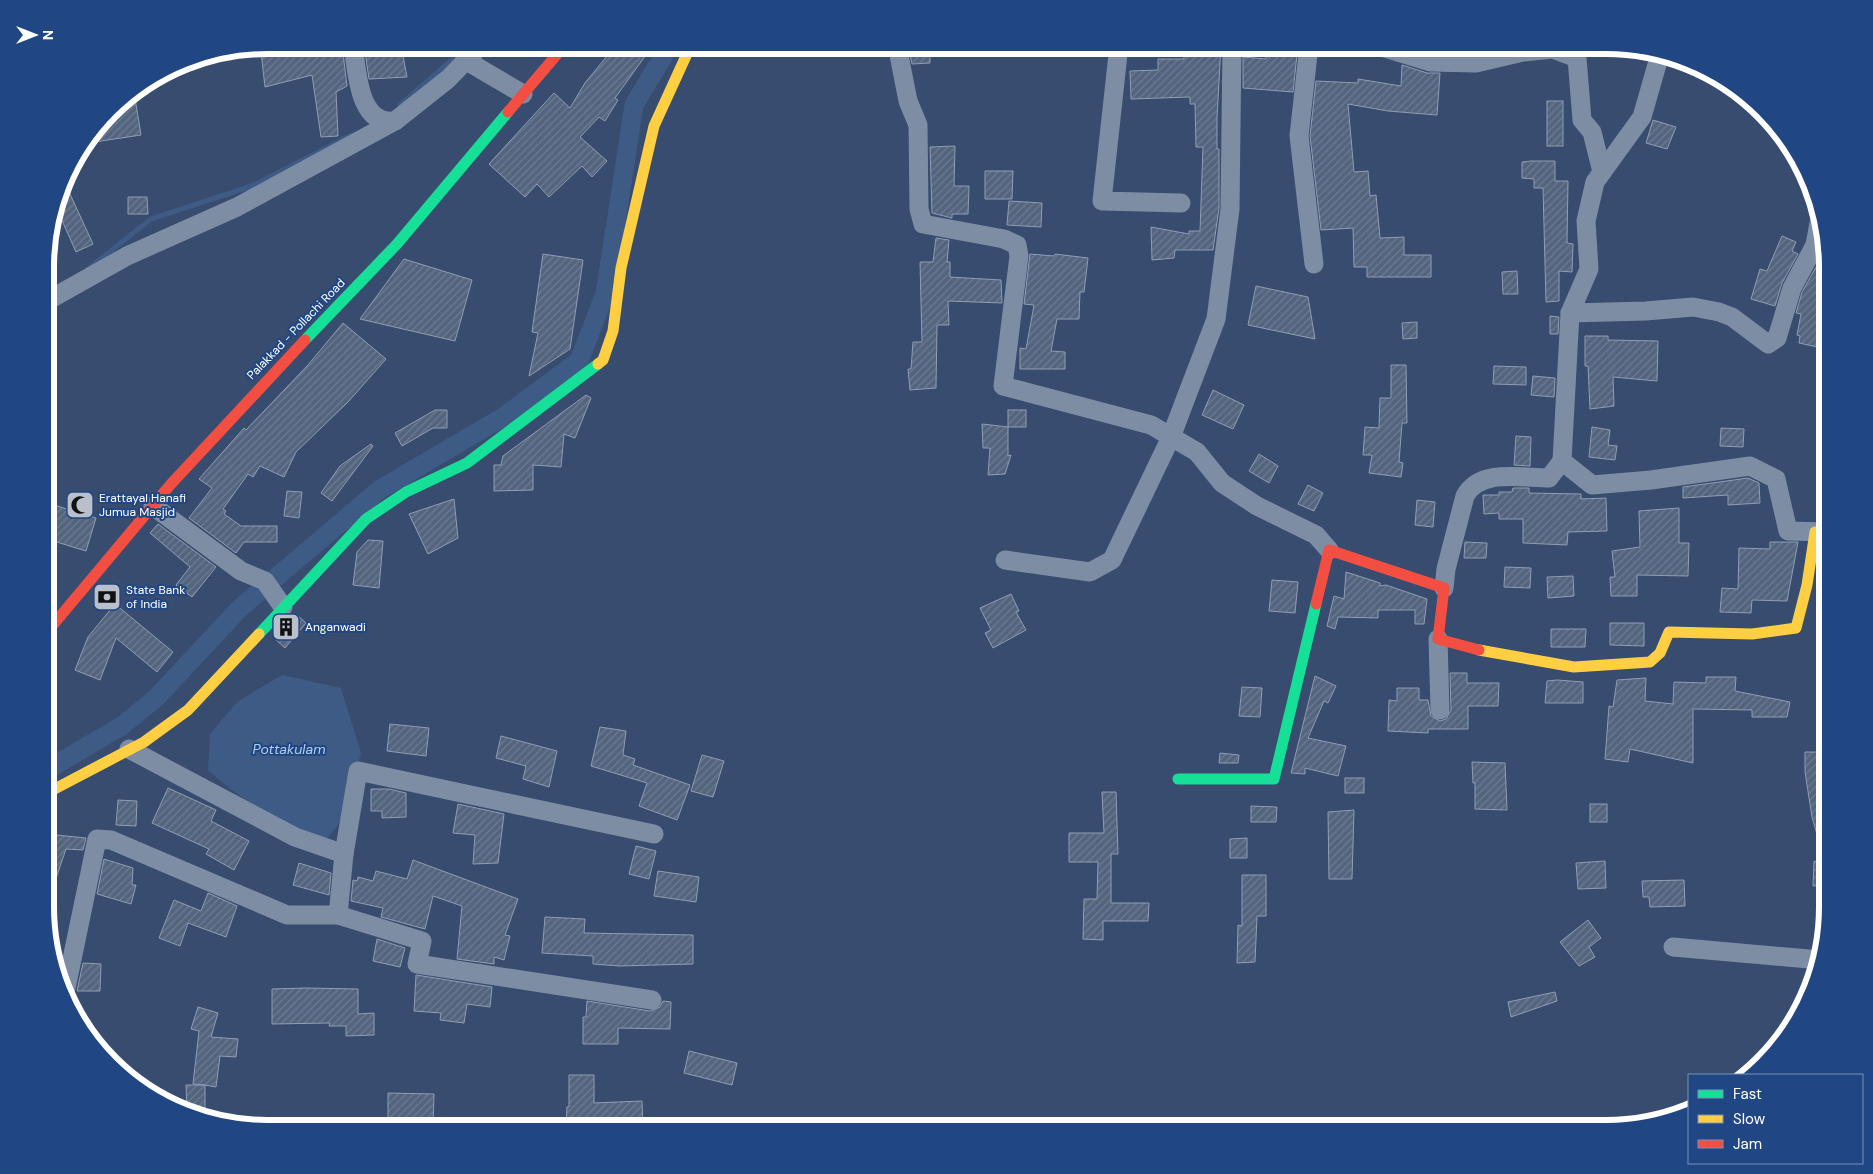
<svg xmlns="http://www.w3.org/2000/svg" width="1873" height="1174" viewBox="0 0 1873 1174" font-family="'DM Sans',sans-serif">
<style>
.water{fill:#3e5b86}
.lines{fill:none;stroke-linecap:round;stroke-linejoin:round}
.stream{stroke:#3e5b86;stroke-width:5}
.canal{stroke:#3e5b86;stroke-width:19}
.building{fill:url(#building-hatch);stroke:#919db2}
.street{stroke:#7d8da4;stroke-width:19}
.fast{stroke:#16e098;stroke-width:11}
.slow{stroke:#ffcf43;stroke-width:11}
.jam{stroke:#f24e42;stroke-width:11}
.labels{text-anchor:middle;dominant-baseline:central;stroke-width:4;stroke-linejoin:round;paint-order:stroke}
.street-label{font-size:12px;fill:#fff;stroke:#204784}
.poi-label{font-size:12px;fill:#fff;stroke:#204784;text-anchor:start}
.water-label{font-size:14px;font-style:italic;fill:#b4cdf1;stroke:#204784}
.rim{fill:none;stroke:#fff;stroke-width:6}
</style>
<defs>
<pattern id="building-hatch" width="6" height="6" patternUnits="userSpaceOnUse" patternTransform="scale(1.25)"><rect width="6" height="6" fill="#53647e"/><path d="M-1 1l2-2M0 6l6-6M5 7l2-2" fill="none" stroke="#6d7b91"/></pattern>
</defs>
<rect width="100%" height="100%" fill="#374c6e"/>
<!-- water -->
<path class="water" d="M282,675L341,688L361,753L343,818L324,843C282,823 242,802 208,770L210,734L237,702Z"/>
<g class="lines">
<!-- stream -->
<g class="stream">
<polyline points="400,105 461,52"/>
<polyline points="89,268 151,219 252,186 351,135"/>
</g>
<!-- canal -->
<polyline class="canal" points="47,770 123,725 156,698 240,608 379,490 503,417 579,361 605,294 634,105 670,45"/>
</g>
<!-- building -->
<g class="building">
<polygon points="308,45 342,45 347,86 336,92 338,136 321,137 312,75 265,87 261,52"/>
<polygon points="364,45 401,45 407,77 369,79"/>
<polygon points="616,45 653,45 615,98 618,100 605,121 599,117 580,137 607,161 592,177 582,166 549,197 537,184 525,197 489,164 554,93 570,108 585,83"/>
<polygon points="908,45 930,45 930,63 912,64"/>
<polygon points="1183,45 1221,45 1217,118 1217,149 1219,149 1219,208 1213,250 1175,250 1174,258 1152,260 1151,227 1189,234 1189,231 1200,231 1203,147 1196,147 1195,104 1190,104 1190,97 1131,99 1130,71 1158,70 1158,59 1184,59"/>
<polygon points="1267,45 1298,45 1293,92 1243,88 1243,57 1266,59"/>
<polygon points="1402,65 1427,73 1440,73 1437,115 1388,111 1348,104 1354,172 1368,171 1370,196 1376,195 1380,238 1404,237 1404,255 1431,255 1431,277 1367,277 1367,267 1354,267 1353,228 1321,230 1310,136 1316,81 1358,83 1358,79 1401,86"/>
<polygon points="134,92 141,135 88,143 120,100"/>
<rect x="1547" y="101" width="16" height="45"/>
<polygon points="1653,120 1676,127 1667,149 1646,143"/>
<polygon points="955,146 954,186 969,186 968,214 952,214 952,218 932,213 930,147"/>
<polygon points="1531,161 1555,161 1555,181 1568,181 1567,243 1573,244 1572,272 1559,271 1559,301 1546,302 1543,188 1534,188 1534,179 1522,178 1522,162"/>
<polygon points="985,171 1013,171 1012,199 985,199"/>
<polygon points="70,194 93,244 76,252 56,207 59,199"/>
<polygon points="128,197 147,197 148,214 128,214"/>
<polygon points="1009,201 1042,203 1041,227 1007,225"/>
<polygon points="1782,236 1796,242 1792,251 1798,254 1782,283 1775,306 1751,299 1760,269 1767,271"/>
<polygon points="936,238 949,240 947,262 950,262 950,277 1001,280 1002,303 948,301 949,325 937,325 936,388 910,390 908,369 911,369 913,342 922,342 920,262 933,262"/>
<polygon points="543,254 583,260 570,349 529,376 538,333 532,332"/>
<polygon points="1030,254 1054,256 1055,254 1088,258 1084,292 1080,292 1079,319 1057,319 1051,351 1065,352 1065,369 1020,369 1020,348 1026,349 1034,305 1024,304"/>
<polygon points="404,259 472,280 455,341 360,319"/>
<polygon points="1816,267 1828,270 1828,331 1822,348 1799,343 1800,336 1797,335 1801,314 1796,313 1802,292"/>
<polygon points="1517,271 1518,294 1503,294 1502,272"/>
<polygon points="1256,286 1308,297 1315,339 1248,325"/>
<polygon points="1550,316 1559,317 1558,334 1550,334"/>
<polygon points="1417,322 1417,338 1403,339 1402,323"/>
<polygon points="343,323 386,359 348,402 296,452 284,477 260,466 253,477 248,474 223,509 226,511 224,514 241,526 277,526 277,542 244,542 236,553 189,518 212,488 199,479 244,428 246,430 308,365"/>
<polygon points="1585,336 1608,336 1608,340 1658,341 1657,381 1613,377 1614,406 1590,409 1588,366 1585,366"/>
<polygon points="1391,365 1406,365 1407,423 1402,423 1399,462 1403,463 1401,477 1369,473 1372,455 1363,455 1365,427 1379,428 1380,398 1391,398"/>
<polygon points="1494,366 1526,367 1526,385 1493,384"/>
<polygon points="1533,376 1555,378 1554,397 1531,395"/>
<polygon points="1213,390 1244,405 1233,429 1202,415"/>
<polygon points="586,395 591,398 575,438 564,434 561,467 533,465 533,490 494,491 494,465 501,465 503,456"/>
<polygon points="435,410 447,410 447,428 433,428 402,446 395,433"/>
<rect x="1008" y="410" width="18" height="17"/>
<polygon points="982,424 1008,427 1008,456 1011,455 1005,474 988,475 990,448 983,448"/>
<polygon points="1592,427 1610,430 1608,445 1617,446 1615,460 1589,457"/>
<polygon points="1721,428 1744,429 1743,447 1720,446"/>
<polygon points="1516,436 1531,437 1530,466 1514,465"/>
<polygon points="371,444 373,446 332,501 321,493 340,466"/>
<polygon points="1259,454 1278,466 1269,483 1249,471"/>
<polygon points="1748,478 1759,483 1760,503 1728,505 1728,495 1683,498 1683,487"/>
<polygon points="1308,485 1323,493 1314,511 1298,504"/>
<polygon points="1513,488 1529,488 1529,493 1581,494 1581,499 1606,498 1607,531 1568,532 1567,545 1523,543 1523,519 1499,519 1499,513 1484,514 1483,495 1499,495 1499,492 1512,492"/>
<polygon points="287,491 302,492 299,518 284,516"/>
<polygon points="454,499 458,538 428,554 409,514"/>
<polygon points="1417,500 1435,502 1433,527 1415,525"/>
<polygon points="54,505 96,518 86,551 47,539 47,528"/>
<polygon points="1679,508 1679,543 1689,543 1688,576 1637,575 1637,596 1611,596 1610,577 1615,577 1612,551 1640,547 1639,511"/>
<polygon points="158,524 216,567 192,597 176,585 190,567 150,533"/>
<polygon points="368,540 383,541 379,588 353,585 357,552"/>
<polygon points="1465,542 1487,543 1486,558 1464,558"/>
<polygon points="1770,542 1798,542 1787,601 1752,600 1751,613 1720,612 1722,588 1738,589 1739,548 1770,549"/>
<polygon points="1505,567 1531,568 1530,588 1504,587"/>
<polygon points="1346,572 1380,583 1380,586 1386,585 1427,599 1424,624 1415,624 1415,610 1378,610 1378,618 1338,617 1335,629 1327,626 1334,596 1344,599"/>
<polygon points="1573,576 1574,596 1548,598 1547,577"/>
<polygon points="1272,580 1298,582 1295,613 1269,611"/>
<polygon points="1011,594 1019,611 1016,612 1026,630 993,648 985,633 991,630 980,608"/>
<polygon points="115,604 173,652 157,672 116,638 100,680 75,670 88,637"/>
<polygon points="297,615 306,623 285,648 275,639"/>
<polygon points="1610,623 1644,623 1644,646 1610,645"/>
<polygon points="1551,629 1586,629 1585,647 1551,647"/>
<polygon points="1450,673 1467,673 1467,683 1499,683 1498,706 1468,706 1468,729 1428,729 1428,733 1388,731 1389,700 1397,701 1397,688 1419,688 1419,700 1428,700 1431,716 1440,721 1446,719 1451,710"/>
<polygon points="1315,676 1336,686 1328,703 1324,701 1308,738 1346,746 1338,776 1305,768 1305,774 1291,773"/>
<polygon points="1706,677 1736,677 1735,691 1790,702 1787,717 1752,717 1752,710 1693,709 1693,763 1630,749 1628,762 1605,759 1609,706 1613,707 1617,680 1646,678 1645,701 1673,704 1674,682 1706,683"/>
<polygon points="1557,680 1583,682 1583,703 1545,703 1547,681"/>
<polygon points="1242,687 1262,688 1260,717 1239,716"/>
<polygon points="390,724 429,728 426,756 387,751"/>
<polygon points="600,727 626,731 623,755 635,759 633,765 690,785 677,820 639,806 647,783 591,766"/>
<polygon points="501,736 557,751 549,787 523,779 526,766 496,758"/>
<polygon points="1805,752 1828,752 1828,854 1823,855 1812,817 1805,772"/>
<polygon points="1220,753 1239,755 1238,763 1219,763"/>
<polygon points="702,755 724,761 713,797 691,791"/>
<polygon points="1472,762 1505,763 1507,810 1475,809 1475,783 1473,783"/>
<rect x="1345" y="778" width="19" height="15"/>
<polygon points="168,788 216,810 211,821 249,841 234,870 206,854 209,849 152,823"/>
<polygon points="371,789 389,789 406,793 406,817 382,818 382,811 371,811"/>
<polygon points="1102,792 1116,792 1118,854 1111,854 1111,903 1149,903 1148,921 1103,921 1103,940 1083,939 1084,899 1097,899 1098,862 1069,862 1069,833 1104,833"/>
<polygon points="118,800 137,801 136,826 116,825"/>
<polygon points="458,804 504,814 498,863 473,864 475,835 453,833"/>
<rect x="1590" y="804" width="17" height="18"/>
<polygon points="1251,806 1277,807 1276,822 1251,822"/>
<polygon points="1354,810 1352,879 1329,879 1328,812"/>
<polygon points="47,834 86,838 83,850 66,849 49,899 47,899"/>
<polygon points="1247,838 1247,858 1230,858 1230,839"/>
<polygon points="636,846 656,851 649,879 629,874"/>
<polygon points="104,859 133,868 132,885 136,885 131,904 97,894"/>
<polygon points="413,860 518,899 505,935 510,936 504,960 494,957 494,964 457,959 462,906 433,896 425,929 381,917 383,908 351,901 353,880 357,881 358,877 373,881 376,871 407,879"/>
<polygon points="1605,861 1606,888 1578,889 1576,863"/>
<polygon points="1814,861 1828,864 1828,885 1813,886"/>
<polygon points="299,863 331,873 329,895 293,885"/>
<polygon points="658,871 699,877 696,902 654,896"/>
<polygon points="1242,875 1266,875 1266,916 1257,916 1255,962 1237,963 1238,925 1242,926"/>
<polygon points="1684,880 1685,906 1650,907 1649,897 1643,897 1642,881"/>
<polygon points="208,893 237,906 226,937 188,923 180,946 159,938 174,900 201,911"/>
<polygon points="545,917 585,919 584,933 693,935 693,964 620,966 593,964 593,956 542,953"/>
<polygon points="1588,920 1601,938 1589,947 1595,957 1579,966 1560,942"/>
<polygon points="377,939 405,948 400,967 373,961"/>
<polygon points="83,963 101,964 100,991 77,991"/>
<polygon points="416,975 492,987 490,1007 467,1004 464,1023 440,1020 441,1013 414,1011"/>
<polygon points="305,988 358,989 358,1014 374,1013 374,1035 346,1036 346,1026 329,1026 330,1023 272,1024 272,989"/>
<polygon points="1555,992 1557,1001 1511,1017 1508,1002"/>
<polygon points="587,1001 650,1011 660,1007 663,1001 671,1002 670,1029 618,1028 618,1044 583,1044 583,1017 586,1017"/>
<polygon points="198,1007 218,1013 211,1037 238,1039 236,1057 220,1056 216,1087 205,1085 205,1120 187,1111 186,1085 205,1085 193,1084 199,1031 191,1029"/>
<polygon points="689,1051 737,1063 732,1085 684,1073"/>
<polygon points="569,1075 594,1075 594,1103 642,1101 643,1129 566,1128 567,1107 569,1107"/>
<polygon points="388,1093 434,1094 433,1129 388,1129"/>
</g>
<g class="lines">
<!-- street -->
<g class="street">
<path d="M353,45C357,70 358,126 395,121"/>
<polyline points="897,45 908,101 918,125 919,209 923,224 1004,239 1017,245 1019,256 1003,386 1151,425 1197,452 1222,483 1257,506 1316,535 1329,550"/>
<polyline points="1119,45 1102,201 1181,203"/>
<polyline points="1309,45 1299,136 1314,264"/>
<polyline points="1375,45 1430,62 1476,63 1523,52 1553,49 1577,58 1582,120 1592,132 1602,172"/>
<polyline points="1660,54 1642,117 1595,182 1586,221 1589,269 1570,313 1562,461 1592,485 1651,480 1750,466 1776,479 1788,531 1827,532"/>
<polyline points="465,60 523,94"/>
<polyline points="47,301 127,256 237,207 395,121 448,79 481,45"/>
<polyline points="1570,313 1646,311 1693,307 1719,312 1732,317 1768,344 1777,338 1792,288 1815,245 1819,223"/>
<polyline points="153,506 241,571 265,581 283,607"/>
<polyline points="1005,560 1090,572 1112,560 1171,437 1216,319 1230,209 1232,45"/>
<path d="M1444,588L1446,569L1465,496C1480,468 1522,478 1549,478L1562,461"/>
<polyline points="1438,639 1440,710"/>
<polyline points="129,749 295,837 344,854"/>
<polyline points="338,915 344,854 358,771 654,834"/>
<polyline points="1673,947 1820,960"/>
<polyline points="66,988 97,839 111,840 287,915 338,915 422,941 417,964 652,1000"/>
</g>
<!-- fast -->
<g class="fast">
<polyline points="305,340 397,244 508,112"/>
<polyline points="259,634 366,519 406,492 467,463 598,364"/>
<polyline points="1178,779 1274,779 1316,604"/>
</g>
<!-- slow -->
<g class="slow">
<polyline points="598,364 603,360 613,331 621,268 654,126 691,45"/>
<polyline points="1479,650 1574,667 1650,662 1660,653 1669,632 1752,634 1796,628 1807,585 1815,532"/>
<polyline points="47,793 144,742 188,710 259,634"/>
</g>
<!-- jam -->
<g class="jam">
<polyline points="508,112 565,45"/>
<polyline points="1316,604 1329,550 1444,588 1438,639 1479,650"/>
<polyline points="47,632 171,484 305,340"/>
</g>
</g>
<!-- icons -->
<defs>
<symbol id="mosque-square" viewBox="-11 -11 22 22"><rect x="-9" y="-9" width="18" height="18" rx="4" fill="#b9c0cc" stroke="#204784"/><path d="M3.5-4.9A6 6 0 1 0 3.5 4.9A5 5 0 1 1 3.5-4.9Z" fill="#111"/></symbol>
<symbol id="bank-square" viewBox="-11 -11 22 22"><rect x="-9" y="-9" width="18" height="18" rx="4" fill="#b9c0cc" stroke="#204784"/><path d="M-6-4H6V4H-6ZM0-2.3a2.3 2.3 0 1 0 0 4.6a2.3 2.3 0 1 0 0-4.6Z" fill="#111"/></symbol>
<symbol id="building-square" viewBox="-11 -11 22 22"><rect x="-9" y="-9" width="18" height="18" rx="4" fill="#b9c0cc" stroke="#204784"/><path d="M-4-6H4V6H1V3H-1V6H-4ZM-2.5-4.3h1.7v1.8h-1.7ZM.8-4.3h1.7v1.8H.8ZM-2.5-1h1.7V.8h-1.7ZM.8-1h1.7V.8H.8Z" fill="#111"/></symbol>
</defs>
<g fill-rule="evenodd">
<use href="#mosque-square" x="64" y="489" width="32" height="32"/>
<use href="#bank-square" x="91" y="581" width="32" height="32"/>
<use href="#building-square" x="270" y="611" width="32" height="32"/>
</g>
<g class="labels">
<!-- street labels -->
<g class="street-label">
<text transform="translate(296 329) rotate(-46)">Palakkad - Pollachi Road</text>
</g>
<!-- poi labels -->
<g class="poi-label">
<text x="99" y="498">Erattayal Hanafi<tspan x="99" dy="14">Jumua Masjid</tspan></text>
<text x="126" y="590">State Bank<tspan x="126" dy="14">of India</tspan></text>
<text x="305" y="627">Anganwadi</text>
</g>
<!-- water labels -->
<g class="water-label">
<text x="289" y="749">Pottakulam</text>
</g>
</g>
<!-- crop -->
<path d="M0 0H1873V1174H0ZM267 54H1606A213 213 0 0 1 1819 267V907A213 213 0 0 1 1606 1120H267A213 213 0 0 1 54 907V267A213 213 0 0 1 267 54Z" fill="#204784" fill-rule="evenodd"/>
<path class="rim" d="M267 54H1606A213 213 0 0 1 1819 267V907A213 213 0 0 1 1606 1120H267A213 213 0 0 1 54 907V267A213 213 0 0 1 267 54Z"/>
<!-- legend -->
<rect x="1688" y="1074" width="175" height="90" fill="#204784" stroke="#7991b5"/>
<rect x="1698" y="1090" width="25" height="8" fill="#16e098" stroke="#7991b5"/>
<text x="1733" y="1099" font-size="15" fill="#ffffff">Fast</text>
<rect x="1698" y="1115" width="25" height="8" fill="#ffcf43" stroke="#7991b5"/>
<text x="1733" y="1124" font-size="15" fill="#ffffff">Slow</text>
<rect x="1698" y="1140" width="25" height="8" fill="#f24e42" stroke="#7991b5"/>
<text x="1733" y="1149" font-size="15" fill="#ffffff">Jam</text>
<!-- north arrow -->
<g transform="translate(35 35) rotate(90)" stroke="#204784" stroke-width="4" paint-order="stroke">
<path d="M0-4L9 19L0 12L-9 19Z" fill="#ffffff"/>
<text y="-8" font-size="14" font-weight="bold" text-anchor="middle" fill="#ffffff">N</text>
</g>
</svg>
